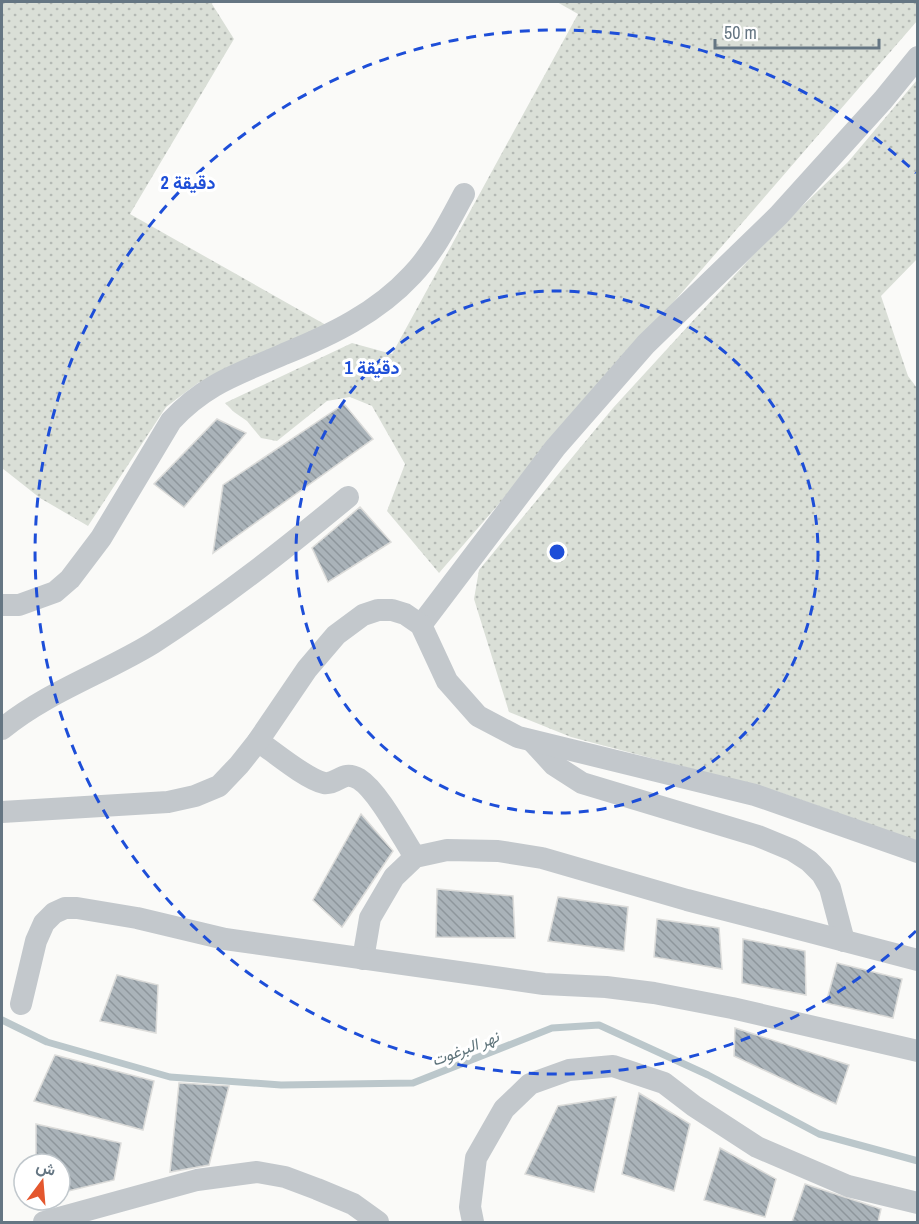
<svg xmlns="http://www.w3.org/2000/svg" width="919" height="1224" viewBox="0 0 919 1224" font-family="'Archivo Narrow',Vazirmatn,sans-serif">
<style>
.grass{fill:url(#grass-dots)}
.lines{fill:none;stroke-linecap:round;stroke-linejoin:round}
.stream{stroke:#bbc7cb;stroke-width:7}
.building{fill:url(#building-back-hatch);stroke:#dcdcda;stroke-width:1.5}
.minor{stroke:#c3c8cc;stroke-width:22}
.ring{fill:none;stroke:#1d4ed8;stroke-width:3;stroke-dasharray:10 8}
.labels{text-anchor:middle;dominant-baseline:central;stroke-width:6;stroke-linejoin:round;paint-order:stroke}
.water-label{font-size:16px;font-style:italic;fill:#60757c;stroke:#fff}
.centre{fill:#1d4ed8;stroke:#fff;stroke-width:3}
.ring-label{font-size:18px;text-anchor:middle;font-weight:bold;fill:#1d4ed8;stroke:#fff;stroke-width:6;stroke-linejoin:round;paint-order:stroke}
</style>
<defs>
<pattern id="grass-dots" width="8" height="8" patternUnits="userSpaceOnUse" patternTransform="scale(1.5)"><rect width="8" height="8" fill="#dadfd7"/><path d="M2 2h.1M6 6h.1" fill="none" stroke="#b4b9b4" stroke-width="1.8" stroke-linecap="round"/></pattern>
<pattern id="building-back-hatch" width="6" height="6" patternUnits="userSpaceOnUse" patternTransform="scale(1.5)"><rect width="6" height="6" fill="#aab3b9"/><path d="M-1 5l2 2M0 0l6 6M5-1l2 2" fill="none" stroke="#8e969c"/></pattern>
</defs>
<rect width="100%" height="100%" fill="#fafaf8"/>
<!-- grass -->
<g class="grass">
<polygon points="2,2 213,2 212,4 234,39 130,214 326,325 307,335 198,383 166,407 88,526 40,498 2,468"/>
<polygon points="557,2 917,2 917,21 439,573 387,511 405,464 372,406 350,397 327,401 277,441 261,438 247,421 234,412 225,403 352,343 392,354 578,14"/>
<polygon points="917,80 917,259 881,296 908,376 917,388 917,841 776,791 571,737 509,712 474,599 479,570 613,408 766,241 848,162"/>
</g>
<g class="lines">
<!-- stream -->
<polyline class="stream" points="2,1020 47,1042 170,1077 281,1085 413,1083 552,1028 599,1025 708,1075 819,1134 918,1161"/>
</g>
<!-- building -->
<g class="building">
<polygon points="344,404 373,439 213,553 223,485"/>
<polygon points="217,419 246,433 184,507 154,484"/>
<polygon points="360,507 391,542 328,582 312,548"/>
<polygon points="361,814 393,851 342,927 313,900"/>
<polygon points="437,889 513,896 515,938 436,937"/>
<polygon points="558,897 628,907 624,951 548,941"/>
<polygon points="657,919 719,928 722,969 654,957"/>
<polygon points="743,939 805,951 806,995 742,983"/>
<polygon points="837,963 902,979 893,1018 826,1003"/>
<polygon points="117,975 158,985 156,1033 100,1021"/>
<polygon points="735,1028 849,1065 836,1104 734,1056"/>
<polygon points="55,1055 154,1081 143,1130 34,1101"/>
<polygon points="179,1083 229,1086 209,1165 170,1172"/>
<polygon points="639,1093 690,1124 674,1191 622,1174"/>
<polygon points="616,1097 594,1192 525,1174 558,1106"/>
<polygon points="36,1124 121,1143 114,1180 60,1193 60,1164 36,1164"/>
<polygon points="720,1148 776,1179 765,1217 704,1200"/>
<polygon points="805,1184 881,1209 878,1222 792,1222"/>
</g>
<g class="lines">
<!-- minor -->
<g class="minor">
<path d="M2,605H19L55,592L70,579L101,538L171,421C206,383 239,374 284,354C331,335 377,313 412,275C434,252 449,222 464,194"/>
<polyline points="421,625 555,448 646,344 779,215 883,100 918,57"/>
<path d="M2,729C47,692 104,673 153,643C222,599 285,549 348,497"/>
<path d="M258,741C274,752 306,779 324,783C338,785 342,769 359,779C378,791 402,837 415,857"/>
<polyline points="532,741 554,765 582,783 758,836 792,850 809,861 822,874 830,888 844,941"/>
<polyline points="2,812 168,802 195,796 219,786 239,765 258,741 307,669 336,635 363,615 378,610 392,610 405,614 421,625 447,681 478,716 518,737 755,795 918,852"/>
<polyline points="363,959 370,918 394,877 415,857 447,850 498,851 542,858 687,900 918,960"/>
<polyline points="21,1004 36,941 44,923 54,913 65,908 77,908 137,918 225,939 544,984 606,987 654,993 732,1008 918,1051"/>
<polyline points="44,1222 197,1180 257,1172 285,1177 317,1189 353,1204 378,1222"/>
<polyline points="473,1222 470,1207 476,1158 504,1109 530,1084 569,1070 613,1066 664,1083 694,1106 757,1147 848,1186 918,1203"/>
</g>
</g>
<!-- distance rings -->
<g class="ring">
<circle cx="557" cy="552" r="261"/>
<path d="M916 931A522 522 0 1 1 916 173"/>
</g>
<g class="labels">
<!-- water labels -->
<g class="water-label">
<text transform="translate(465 1048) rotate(-21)">نهر البرغوت</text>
</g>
</g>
<circle cx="557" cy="552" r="9" class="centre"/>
<g class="ring-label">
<text x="188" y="189">2 دقيقة</text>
<text x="372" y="374">1 دقيقة</text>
</g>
<!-- border -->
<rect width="919" height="1224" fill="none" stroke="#657683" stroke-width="6"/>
<!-- north arrow -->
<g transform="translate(42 1182) rotate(16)"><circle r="28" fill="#ffffff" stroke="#c1c8cd" stroke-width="1.5"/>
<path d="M0-4.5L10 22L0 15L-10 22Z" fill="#e4572e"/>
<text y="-9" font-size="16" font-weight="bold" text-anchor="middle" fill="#657683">ش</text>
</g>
<!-- scale -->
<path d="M715 39v9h164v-9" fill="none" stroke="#657683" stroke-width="3"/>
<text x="724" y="39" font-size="18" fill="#657683" stroke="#ffffff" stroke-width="4.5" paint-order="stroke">50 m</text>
</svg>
